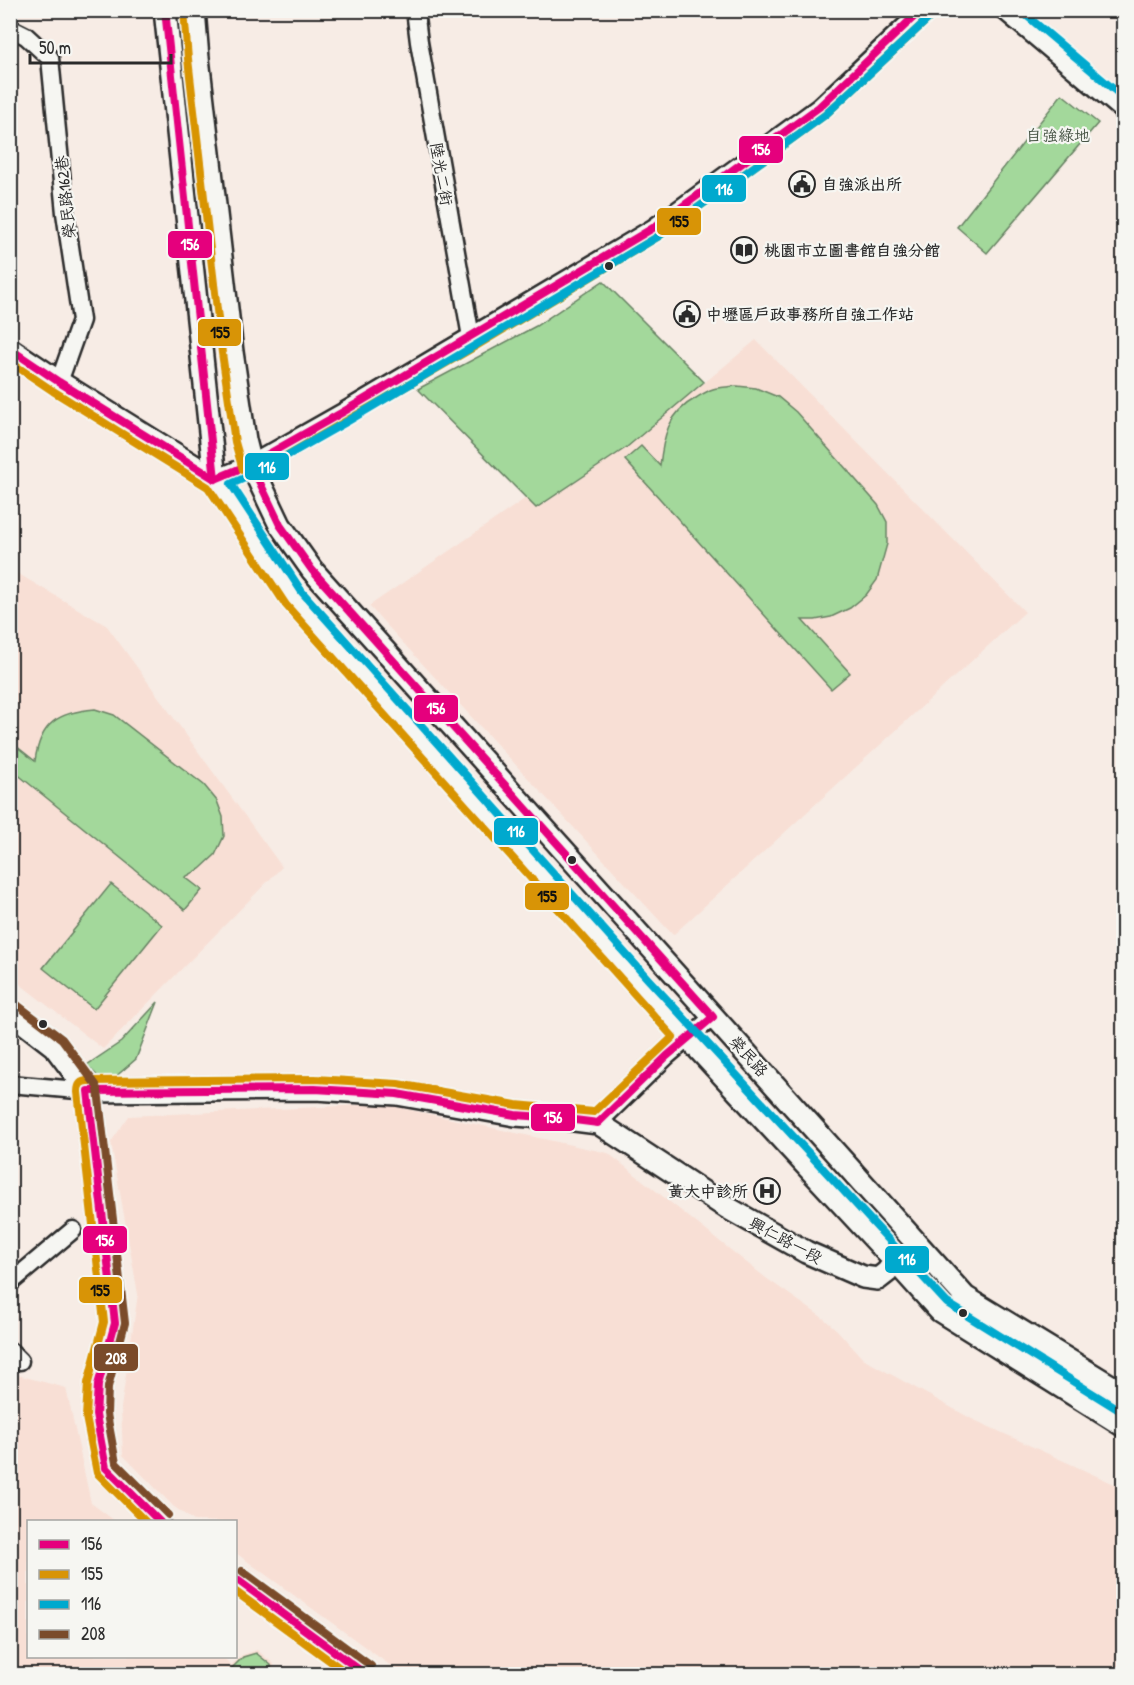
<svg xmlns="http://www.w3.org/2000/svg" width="1134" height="1685" viewBox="0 0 1134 1685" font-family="'Patrick Hand','LXGW WenKai TC',sans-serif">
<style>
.built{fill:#f8dfd5}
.green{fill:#a3d89b;stroke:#678263;stroke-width:1.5}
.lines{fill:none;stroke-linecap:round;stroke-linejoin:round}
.minor-casing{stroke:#2b2b2b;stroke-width:21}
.tertiary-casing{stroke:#2b2b2b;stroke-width:26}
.minor{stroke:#f6f6f2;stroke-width:16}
.tertiary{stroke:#f6f6f2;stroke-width:21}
.bus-1-casing{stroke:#f6f6f2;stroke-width:12}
.bus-2-casing{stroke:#f6f6f2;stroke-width:12}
.bus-3-casing{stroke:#f6f6f2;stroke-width:12}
.bus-4-casing{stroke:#f6f6f2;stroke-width:12}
.bus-1{stroke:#e5007d;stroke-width:8}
.bus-2{stroke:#d89406;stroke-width:8}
.bus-3{stroke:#00a9ce;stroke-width:8}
.bus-4{stroke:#7a4b2a;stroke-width:8}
.bus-dot{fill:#2b2b2b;stroke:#f6f6f2;stroke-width:2}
.labels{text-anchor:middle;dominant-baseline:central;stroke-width:4.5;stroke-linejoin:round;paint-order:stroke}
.park-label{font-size:16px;fill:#495647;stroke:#f6f6f2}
.street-label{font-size:16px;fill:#2b2b2b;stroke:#f6f6f2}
.poi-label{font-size:16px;font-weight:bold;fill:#2b2b2b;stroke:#f6f6f2;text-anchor:start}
.line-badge{stroke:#f6f6f2;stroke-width:2}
.badge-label{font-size:16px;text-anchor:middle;font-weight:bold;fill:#fff}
.pale-badge-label{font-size:16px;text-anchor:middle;font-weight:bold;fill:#111}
</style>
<rect width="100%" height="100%" fill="#f7ece5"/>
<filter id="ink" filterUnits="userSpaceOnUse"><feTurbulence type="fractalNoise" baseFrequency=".0167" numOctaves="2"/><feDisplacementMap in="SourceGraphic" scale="12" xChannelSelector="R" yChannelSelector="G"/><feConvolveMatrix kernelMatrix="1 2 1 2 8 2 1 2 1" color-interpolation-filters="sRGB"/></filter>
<g filter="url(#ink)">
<!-- built -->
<g class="built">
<polygon points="756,340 1025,612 673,935 369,606 526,498 537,508 627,447"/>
<polygon points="10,569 107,626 282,867 103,1049 11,977"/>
<polygon points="383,1104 608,1153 766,1278 823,1318 837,1330 863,1359 972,1419 1123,1488 1123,1674 402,1674 236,1553 236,1522 194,1521 173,1506 123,1455 121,1408 138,1294 111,1142 129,1116"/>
<polygon points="10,1373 66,1388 91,1503 115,1521 28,1522 28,1656 222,1656 231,1665 242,1655 257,1650 274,1664 274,1674 11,1674"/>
</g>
<!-- green -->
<g class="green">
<polygon points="1062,94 1098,123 987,253 957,227"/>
<polygon points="603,281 704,382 627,447 536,508 418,389 536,326"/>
<path d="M737,386L756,388L778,397L796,412L878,505L887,522V544L877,580L866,595L850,608L831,617L815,620H802L850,673L831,689L625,460L641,446L660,466C663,437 668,413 696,398C701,395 707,391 713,389C720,387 729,387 737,386Z"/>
<path d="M95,709L114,715L204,785L217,801L223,817L224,836L215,855L200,869L185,877L202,890L185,910L11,769V752L16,746L35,761C40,723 58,712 95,709Z"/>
<polygon points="111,884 162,925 94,1009 43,968"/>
<polygon points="158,1002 136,1059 106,1085 87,1065 121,1042"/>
<polygon points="256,1653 271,1665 271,1674 226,1674 243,1657"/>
</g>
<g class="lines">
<defs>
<g id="minor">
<polyline points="415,10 419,42 471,337"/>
<polyline points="1003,10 1124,112"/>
<polyline points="10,28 26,36 50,58 65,213 81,320 59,382"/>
<polyline points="215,479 251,464 343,412 653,228 819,107 922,10"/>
<polyline points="10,1084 88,1091 115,1323 98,1385 96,1415 106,1468 161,1522"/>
<polyline points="598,1123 667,1056 713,1017"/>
<polyline points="10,1283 73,1230"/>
<polyline points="10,1351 20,1361"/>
<polyline points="236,1579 365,1674"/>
</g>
<g id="tertiary">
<polyline points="165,10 215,479"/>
<polyline points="194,10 198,58 232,352 245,440 251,464 280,525 312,570 965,1297 1124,1394"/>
<polyline points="10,349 59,382 215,479 294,598 640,986 895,1261 940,1311 1124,1426"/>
<polyline points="10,1012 54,1046 88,1091 315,1089 397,1094 515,1115 559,1118 598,1123 726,1207 806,1252 863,1277 878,1279 887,1272 895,1261"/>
</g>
</defs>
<!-- minor casing -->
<use href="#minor" class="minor-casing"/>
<!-- tertiary casing -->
<use href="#tertiary" class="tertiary-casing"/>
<!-- minor -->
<use href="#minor" class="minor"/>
<!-- tertiary -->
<use href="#tertiary" class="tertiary"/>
<defs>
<g id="bus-1">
<polyline points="165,10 215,479"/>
<polyline points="10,349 59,382 215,479"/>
<polyline points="215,479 251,464 343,412 653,228 819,107 921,10"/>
<polyline points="160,1522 106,1468 96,1415 98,1385 115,1323 88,1091 315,1089 397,1094 515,1115 559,1118 598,1123 667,1056 713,1017 312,570 280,525 251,464"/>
<polyline points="236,1579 365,1674"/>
</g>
<g id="bus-2">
<polyline points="184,11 188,59 222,353 235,442 243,470 249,474 256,473 476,346 659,236 825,115 929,18"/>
<path d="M10,362L53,391L208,487L286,605L673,1037L594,1112L516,1105L398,1084L315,1079L88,1081C81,1081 78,1085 78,1092L104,1322L88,1383L86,1417L97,1473L146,1522"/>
<polyline points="236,1592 348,1674"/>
</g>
<g id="bus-3">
<polyline points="1020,10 1124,98"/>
<polyline points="929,18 825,115 659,236 348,421 256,473 231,484 302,592 648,979 947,1303 1124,1413"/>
</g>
<g id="bus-4">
<polyline points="16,1004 62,1039 96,1085"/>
<polyline points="98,1090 125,1323 108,1387 107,1414 116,1463 168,1515"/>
<polyline points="242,1571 371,1666"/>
</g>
</defs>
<!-- bus-1 casing -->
<use href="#bus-1" class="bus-1-casing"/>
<!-- bus-2 casing -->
<use href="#bus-2" class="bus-2-casing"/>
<!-- bus-3 casing -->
<use href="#bus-3" class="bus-3-casing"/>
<!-- bus-4 casing -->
<use href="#bus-4" class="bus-4-casing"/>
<!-- bus-1 -->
<use href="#bus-1" class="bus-1"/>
<!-- bus-2 -->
<use href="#bus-2" class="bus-2"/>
<!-- bus-3 -->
<use href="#bus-3" class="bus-3"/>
<!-- bus-4 -->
<use href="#bus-4" class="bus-4"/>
</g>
</g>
<!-- icons -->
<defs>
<symbol id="civic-ring" viewBox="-11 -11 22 22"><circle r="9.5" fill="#f6f6f2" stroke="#2b2b2b" stroke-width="1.5"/><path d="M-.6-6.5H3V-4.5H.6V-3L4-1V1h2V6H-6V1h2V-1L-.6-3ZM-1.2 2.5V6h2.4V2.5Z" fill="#2b2b2b"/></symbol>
<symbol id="library-ring" viewBox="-11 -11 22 22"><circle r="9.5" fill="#f6f6f2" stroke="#2b2b2b" stroke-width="1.5"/><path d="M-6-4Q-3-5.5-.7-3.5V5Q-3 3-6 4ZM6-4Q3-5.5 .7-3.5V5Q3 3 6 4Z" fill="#2b2b2b"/></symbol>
<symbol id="hospital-ring" viewBox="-11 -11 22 22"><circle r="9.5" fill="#f6f6f2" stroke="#2b2b2b" stroke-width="1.5"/><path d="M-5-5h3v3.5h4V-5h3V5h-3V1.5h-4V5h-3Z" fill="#2b2b2b"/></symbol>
</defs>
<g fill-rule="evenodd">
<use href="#civic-ring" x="787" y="169" width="30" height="30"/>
<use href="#library-ring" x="729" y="235" width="30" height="30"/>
<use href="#civic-ring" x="672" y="299" width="30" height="30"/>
<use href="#hospital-ring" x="752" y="1176" width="30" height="30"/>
</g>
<!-- markers -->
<g class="bus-dot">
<circle cx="609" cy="266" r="5"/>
<circle cx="572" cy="860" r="5"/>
<circle cx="43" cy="1024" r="5"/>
<circle cx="963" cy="1313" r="5"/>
</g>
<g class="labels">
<!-- park labels -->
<g class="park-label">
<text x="1058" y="135">自強綠地</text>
</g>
<!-- street labels -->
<g class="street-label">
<text transform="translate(442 174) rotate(80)">陸光二街</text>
<text transform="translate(65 197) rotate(-96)">榮民路162巷</text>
<text transform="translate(749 1056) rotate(48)">榮民路</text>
<text transform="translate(786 1240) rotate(28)">興仁路一段</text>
</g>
<!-- poi labels -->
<g class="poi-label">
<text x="822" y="184">自強派出所</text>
<text x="764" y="250">桃園市立圖書館自強分館</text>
<text x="706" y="314">中壢區戶政事務所自強工作站</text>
<text x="748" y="1191" text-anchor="end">黃大中診所</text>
</g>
</g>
<g class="line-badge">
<rect x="738" y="135" width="46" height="29" rx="6" fill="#e5007d"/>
<rect x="701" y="174" width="46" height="29" rx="6" fill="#00a9ce"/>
<rect x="656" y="207" width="46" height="29" rx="6" fill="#d89406"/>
<rect x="167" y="230" width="46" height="29" rx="6" fill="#e5007d"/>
<rect x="197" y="318" width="45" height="29" rx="6" fill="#d89406"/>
<rect x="244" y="452" width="46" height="29" rx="6" fill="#00a9ce"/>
<rect x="413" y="694" width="46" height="29" rx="6" fill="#e5007d"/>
<rect x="493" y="817" width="46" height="29" rx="6" fill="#00a9ce"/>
<rect x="524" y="882" width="46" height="29" rx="6" fill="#d89406"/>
<rect x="530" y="1103" width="46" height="29" rx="6" fill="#e5007d"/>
<rect x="82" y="1225" width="46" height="29" rx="6" fill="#e5007d"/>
<rect x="884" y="1245" width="46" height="29" rx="6" fill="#00a9ce"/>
<rect x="78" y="1276" width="45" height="28" rx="6" fill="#d89406"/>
<rect x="93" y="1343" width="46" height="29" rx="6" fill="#7a4b2a"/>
</g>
<g class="badge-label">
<text x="761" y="155">156</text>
<text x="724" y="195">116</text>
<text x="190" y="250">156</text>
<text x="267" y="473">116</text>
<text x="436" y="714">156</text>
<text x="516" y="837">116</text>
<text x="553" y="1123">156</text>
<text x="105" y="1246">156</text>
<text x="907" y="1265">116</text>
<text x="116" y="1364">208</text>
</g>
<g class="pale-badge-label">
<text x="679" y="227">155</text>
<text x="220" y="338">155</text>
<text x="547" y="902">155</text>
<text x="100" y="1296">155</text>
</g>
<!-- margin -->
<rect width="1134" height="1685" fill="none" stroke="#f6f6f2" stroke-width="36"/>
<rect x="18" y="18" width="1098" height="1649" fill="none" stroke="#2b2b2b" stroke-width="2" filter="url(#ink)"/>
<!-- legend -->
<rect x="27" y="1520" width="210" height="138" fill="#f6f6f2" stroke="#a5a5a2" stroke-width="1.5"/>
<rect x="39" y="1540" width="30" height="9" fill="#e5007d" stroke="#a5a5a2" stroke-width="1.5"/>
<text x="81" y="1550" font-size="18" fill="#2b2b2b">156</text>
<rect x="39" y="1570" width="30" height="9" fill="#d89406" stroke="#a5a5a2" stroke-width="1.5"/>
<text x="81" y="1580" font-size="18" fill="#2b2b2b">155</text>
<rect x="39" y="1600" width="30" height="9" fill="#00a9ce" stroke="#a5a5a2" stroke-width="1.5"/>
<text x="81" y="1610" font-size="18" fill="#2b2b2b">116</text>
<rect x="39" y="1630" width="30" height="9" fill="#7a4b2a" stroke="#a5a5a2" stroke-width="1.5"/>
<text x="81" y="1640" font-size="18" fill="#2b2b2b">208</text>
<!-- scale -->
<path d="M30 54v9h141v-9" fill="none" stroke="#2b2b2b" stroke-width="3"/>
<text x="39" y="54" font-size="18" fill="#2b2b2b" stroke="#f6f6f2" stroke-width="4.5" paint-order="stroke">50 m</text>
</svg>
